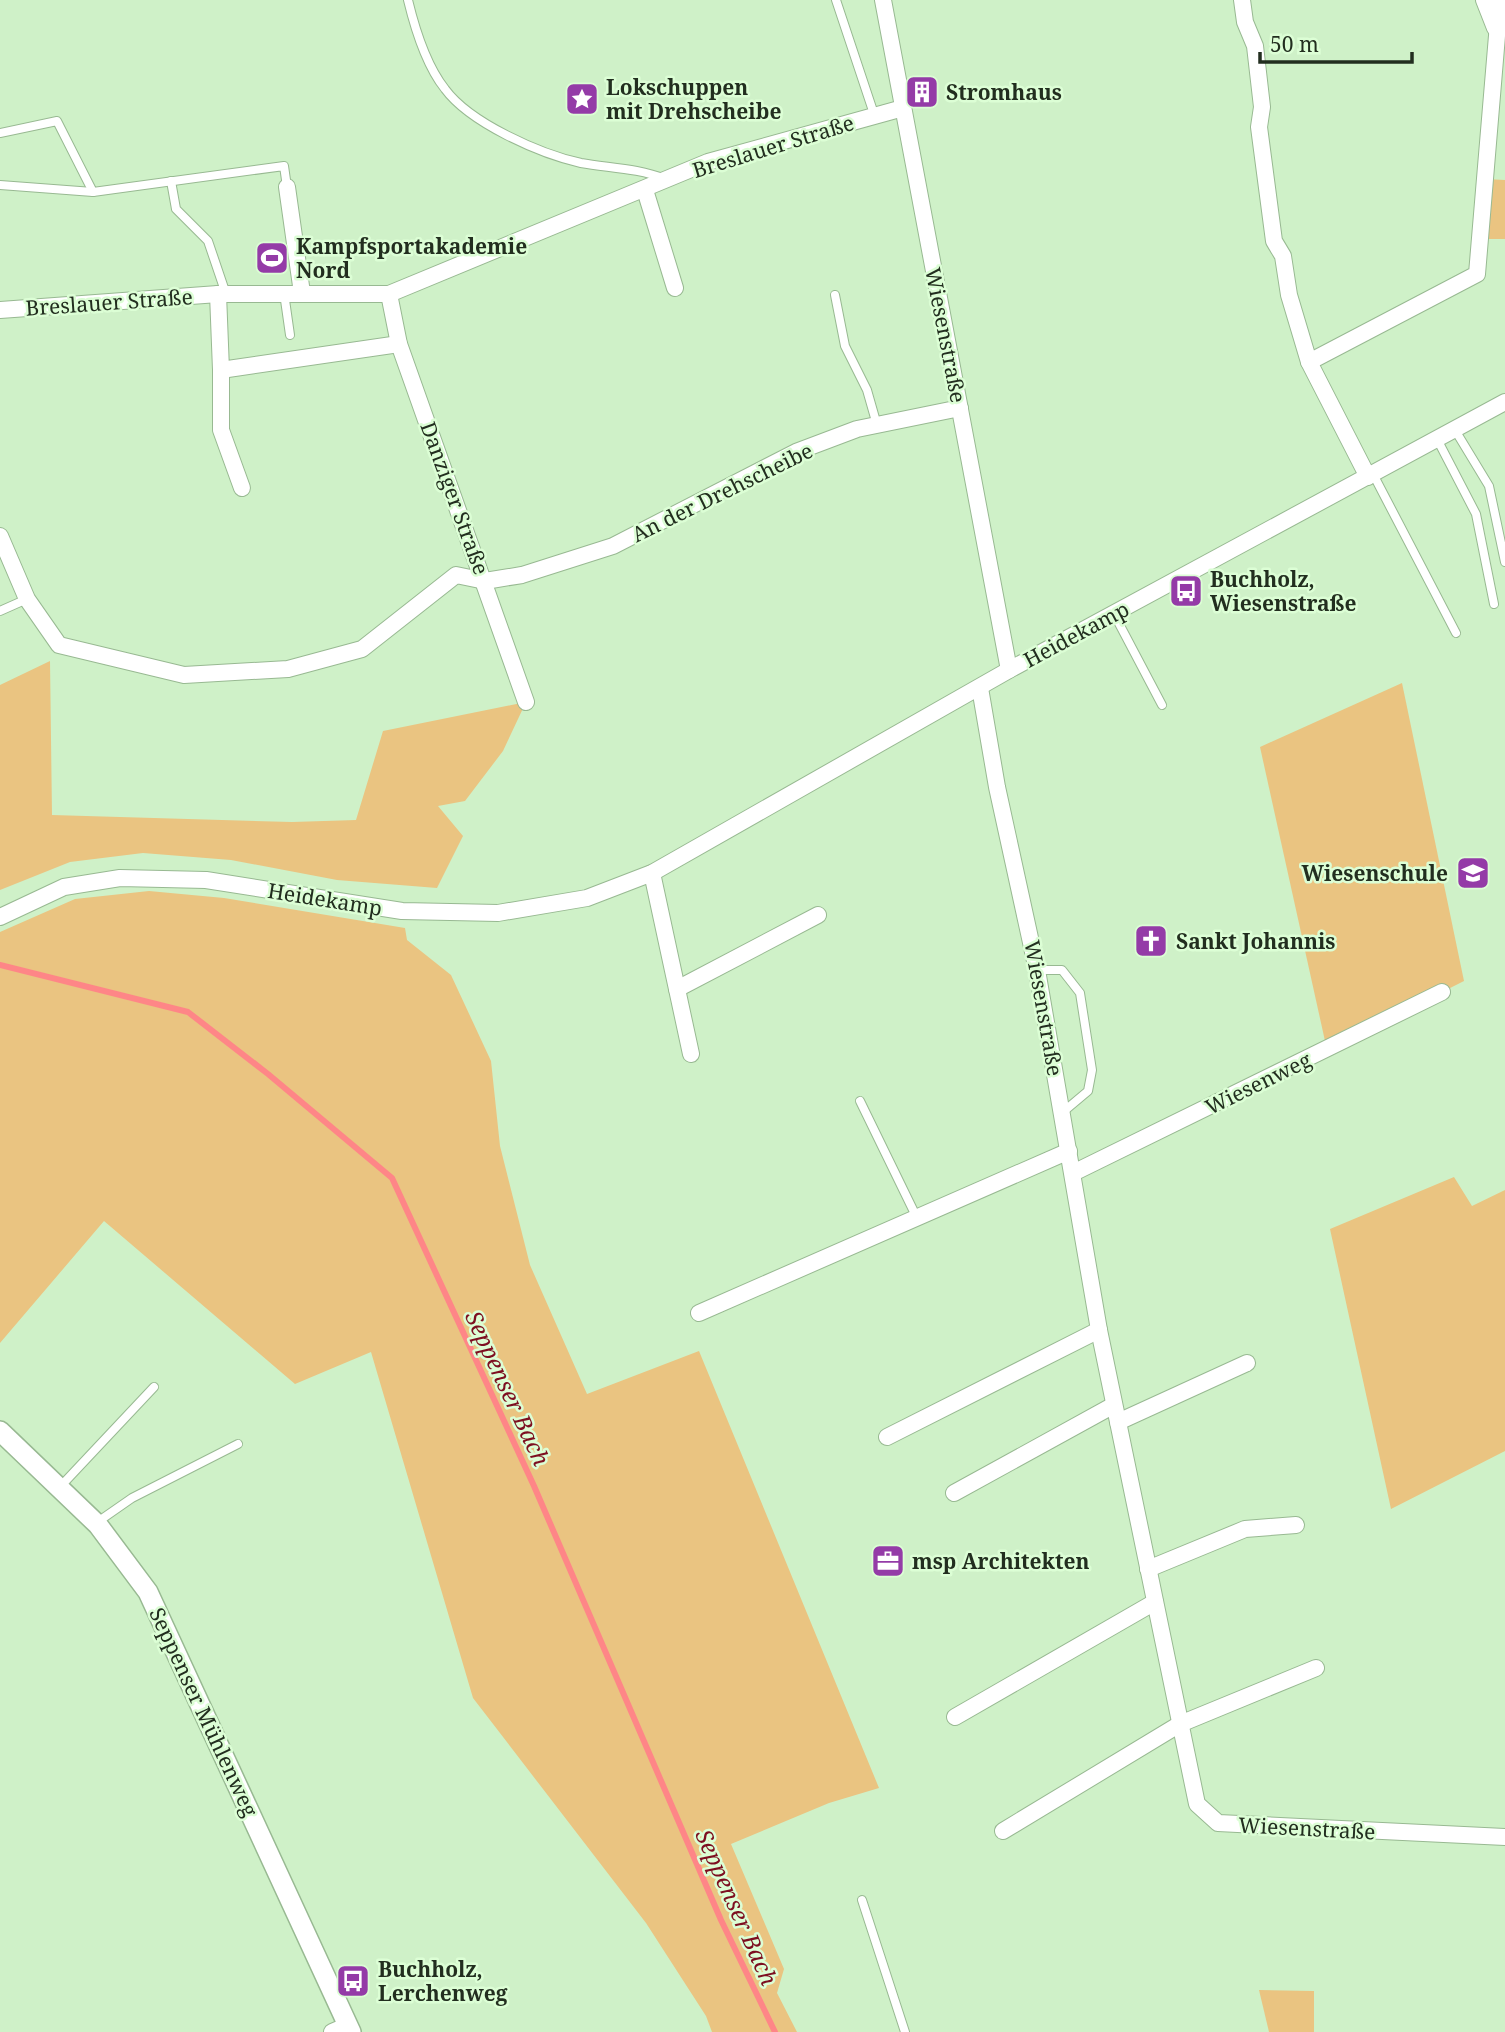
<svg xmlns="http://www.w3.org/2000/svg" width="1505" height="2032" viewBox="0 0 1505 2032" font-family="'Noto Serif',serif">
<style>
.green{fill:#eac481}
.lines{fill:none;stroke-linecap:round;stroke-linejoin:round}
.stream{stroke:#fe8687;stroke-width:6}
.service-casing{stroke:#98b992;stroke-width:10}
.minor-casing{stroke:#98b992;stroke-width:18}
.tertiary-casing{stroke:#98b992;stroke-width:22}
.service{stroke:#fff;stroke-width:8}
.minor{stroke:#fff;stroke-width:16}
.tertiary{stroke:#fff;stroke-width:19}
.labels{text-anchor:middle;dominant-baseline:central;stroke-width:5;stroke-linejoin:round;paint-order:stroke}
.poi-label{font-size:21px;font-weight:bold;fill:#222e1f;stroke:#dcfed5;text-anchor:start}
.street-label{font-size:21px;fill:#222e1f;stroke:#dcfed5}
.water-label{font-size:23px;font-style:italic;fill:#7d0f20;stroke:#dcfed5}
</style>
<rect width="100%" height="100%" fill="#cff1c8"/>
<!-- green -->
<g class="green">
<polygon points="1485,179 1505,180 1505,239 1480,239"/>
<polygon points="50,661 52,815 292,822 356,820 383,731 526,702 503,751 465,801 438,806 463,836 437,888 337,880 231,860 143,853 70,862 0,890 0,685"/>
<polygon points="1402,683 1464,981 1327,1050 1260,747"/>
<polygon points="149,891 224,898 405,928 407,940 451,975 491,1061 500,1146 530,1265 587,1394 699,1351 879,1788 829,1803 731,1844 784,1969 777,1993 797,2032 712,2032 706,2016 646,1923 473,1698 371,1352 295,1384 104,1221 0,1343 0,932 75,899"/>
<polygon points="1454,1177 1472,1206 1505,1190 1505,1451 1391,1509 1330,1229"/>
<polygon points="1259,1990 1314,1991 1314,2032 1269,2032"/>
</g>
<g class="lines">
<!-- stream -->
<polyline class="stream" points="0,965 188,1012 268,1074 392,1178 534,1486 721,1920 775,2032"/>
<defs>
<g id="service">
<path d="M408,0C415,29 426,65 445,89C470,123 540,154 581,163C609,168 638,168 665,179"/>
<polyline points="836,0 875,117"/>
<polyline points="0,133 57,121 93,192 284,166 287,187"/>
<polyline points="171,181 176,209 208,241 226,294"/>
<polyline points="0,185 93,192"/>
<polyline points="284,293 290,335"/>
<polyline points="835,295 845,346 867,390 877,425"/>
<polyline points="1455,430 1489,486 1505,562"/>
<polyline points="1437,439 1476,514 1494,604"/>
<polyline points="1373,474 1456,633"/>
<polyline points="0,611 27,599"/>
<polyline points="1114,614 1162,705"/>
<polyline points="1037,970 1062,970 1080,993 1092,1070 1088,1091 1063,1112"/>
<polyline points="860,1101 917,1218"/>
<polyline points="59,1488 154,1387"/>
<polyline points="96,1523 132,1498 238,1444"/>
<polyline points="862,1900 905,2032"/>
</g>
<g id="minor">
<polyline points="883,0 1009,670"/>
<polyline points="1242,0 1245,22 1255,46 1262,107 1259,127 1274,241 1283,256 1289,295 1309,362 1368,477"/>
<polyline points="1484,0 1495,28"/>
<polyline points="287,187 302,293"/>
<polyline points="645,190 675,288"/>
<polyline points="218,294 221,370 399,344"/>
<polyline points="389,294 399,344 526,702"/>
<polyline points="0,310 218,294 389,294 708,162 903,108"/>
<polyline points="1309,362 1477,274 1500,0"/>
<polyline points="221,370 221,430 242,488"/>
<polyline points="0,536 27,599 59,645 184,675 288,669 362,649 456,575 485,581 522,575 613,546 796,452 857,429 960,408"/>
<polyline points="980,688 997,787 1037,970 1099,1330 1197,1804 1218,1823 1505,1837"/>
<polyline points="652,873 691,1054"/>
<polyline points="0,917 64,887 120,878 206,880 402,911 498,913 587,898 652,873 1009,670 1505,402"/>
<polyline points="677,989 818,915"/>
<polyline points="1073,1173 1442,992"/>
<polyline points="699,1313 1069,1151"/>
<polyline points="1118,1422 1247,1363"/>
<polyline points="887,1437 1099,1330"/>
<polyline points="954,1493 1114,1405"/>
<polyline points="1148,1569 1245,1529 1296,1525"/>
<polyline points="955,1717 1155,1602"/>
<polyline points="1003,1831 1180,1724 1316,1668"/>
<polyline points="332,2032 348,2025"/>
</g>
<polyline id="tertiary" points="0,1431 98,1525 148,1592 351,2032"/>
</defs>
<!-- service casing -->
<use href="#service" class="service-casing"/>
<!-- minor casing -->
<use href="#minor" class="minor-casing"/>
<!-- tertiary casing -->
<use href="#tertiary" class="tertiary-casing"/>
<!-- service -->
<use href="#service" class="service"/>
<!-- minor -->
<use href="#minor" class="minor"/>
<!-- tertiary -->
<use href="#tertiary" class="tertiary"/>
</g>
<!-- icons -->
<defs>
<symbol id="building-square" viewBox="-11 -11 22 22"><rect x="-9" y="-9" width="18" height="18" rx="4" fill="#943ba7" stroke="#dcfed5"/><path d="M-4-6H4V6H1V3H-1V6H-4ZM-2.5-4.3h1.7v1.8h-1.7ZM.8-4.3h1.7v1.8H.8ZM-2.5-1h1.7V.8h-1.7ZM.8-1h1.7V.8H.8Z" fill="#fff"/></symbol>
<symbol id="sight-square" viewBox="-11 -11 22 22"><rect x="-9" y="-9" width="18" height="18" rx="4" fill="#943ba7" stroke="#dcfed5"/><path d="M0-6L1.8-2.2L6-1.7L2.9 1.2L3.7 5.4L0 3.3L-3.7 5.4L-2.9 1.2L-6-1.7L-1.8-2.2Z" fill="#fff"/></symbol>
<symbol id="stadium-square" viewBox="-11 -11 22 22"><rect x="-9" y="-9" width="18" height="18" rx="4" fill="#943ba7" stroke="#dcfed5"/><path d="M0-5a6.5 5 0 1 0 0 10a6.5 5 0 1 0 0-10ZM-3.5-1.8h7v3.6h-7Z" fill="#fff"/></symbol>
<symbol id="bus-square" viewBox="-11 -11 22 22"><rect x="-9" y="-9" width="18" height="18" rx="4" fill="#943ba7" stroke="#dcfed5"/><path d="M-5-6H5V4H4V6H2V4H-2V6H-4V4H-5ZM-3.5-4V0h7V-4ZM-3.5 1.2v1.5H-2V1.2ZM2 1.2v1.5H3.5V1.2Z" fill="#fff"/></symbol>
<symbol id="school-square" viewBox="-11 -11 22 22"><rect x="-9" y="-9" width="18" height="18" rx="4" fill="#943ba7" stroke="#dcfed5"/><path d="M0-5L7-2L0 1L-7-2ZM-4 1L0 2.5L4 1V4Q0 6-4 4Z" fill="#fff"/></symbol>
<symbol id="church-square" viewBox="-11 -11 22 22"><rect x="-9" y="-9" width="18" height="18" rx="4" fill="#943ba7" stroke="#dcfed5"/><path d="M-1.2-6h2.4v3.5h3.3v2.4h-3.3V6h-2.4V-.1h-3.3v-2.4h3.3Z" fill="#fff"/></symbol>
<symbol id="office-square" viewBox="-11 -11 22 22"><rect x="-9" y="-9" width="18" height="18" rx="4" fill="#943ba7" stroke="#dcfed5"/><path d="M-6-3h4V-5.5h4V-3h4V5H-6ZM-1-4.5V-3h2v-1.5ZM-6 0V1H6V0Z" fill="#fff"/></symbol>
</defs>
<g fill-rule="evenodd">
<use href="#building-square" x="903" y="73" width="38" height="38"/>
<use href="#sight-square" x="563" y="80" width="38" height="38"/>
<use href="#stadium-square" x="253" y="239" width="38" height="38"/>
<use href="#bus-square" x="1167" y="572" width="38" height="38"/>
<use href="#school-square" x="1454" y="854" width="38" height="38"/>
<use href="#church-square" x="1132" y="922" width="38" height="38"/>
<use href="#office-square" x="869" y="1542" width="38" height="38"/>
<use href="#bus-square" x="334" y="1962" width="38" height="38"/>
</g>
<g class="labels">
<!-- poi labels -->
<g class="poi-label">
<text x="606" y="87">Lokschuppen<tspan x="606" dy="24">mit Drehscheibe</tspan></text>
<text x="946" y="92">Stromhaus</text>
<text x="296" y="246">Kampfsportakademie<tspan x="296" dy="24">Nord</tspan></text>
<text x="1210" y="579">Buchholz,<tspan x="1210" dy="24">Wiesenstraße</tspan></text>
<text x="1448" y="873" text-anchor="end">Wiesenschule</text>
<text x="1176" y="941">Sankt Johannis</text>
<text x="912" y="1561">msp Architekten</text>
<text x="378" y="1969">Buchholz,<tspan x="378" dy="24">Lerchenweg</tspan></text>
</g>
<!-- street labels -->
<g class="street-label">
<text transform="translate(773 146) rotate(-17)">Breslauer Straße</text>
<text transform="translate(109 302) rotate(-4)">Breslauer Straße</text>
<text transform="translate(946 335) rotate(79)">Wiesenstraße</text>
<text transform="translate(722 492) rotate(-26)">An der Drehscheibe</text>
<text transform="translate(455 498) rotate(70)">Danziger Straße</text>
<text transform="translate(1076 634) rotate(-28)">Heidekamp</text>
<text transform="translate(325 899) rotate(9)">Heidekamp</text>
<text transform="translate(1044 1008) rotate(80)">Wiesenstraße</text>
<text transform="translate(1258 1083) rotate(-26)">Wiesenweg</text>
<text transform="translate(204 1712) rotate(65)">Seppenser Mühlenweg</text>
<text transform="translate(1307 1828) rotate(3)">Wiesenstraße</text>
</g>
<!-- water labels -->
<g class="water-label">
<text transform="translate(508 1388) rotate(65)">Seppenser Bach</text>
<text transform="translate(737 1907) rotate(66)">Seppenser Bach</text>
</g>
</g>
<!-- scale -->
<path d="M1260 52v10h152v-10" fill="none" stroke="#222e1f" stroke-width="3.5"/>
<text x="1270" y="52" font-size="21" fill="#222e1f" stroke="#dcfed5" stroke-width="5" paint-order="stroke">50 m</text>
</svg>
